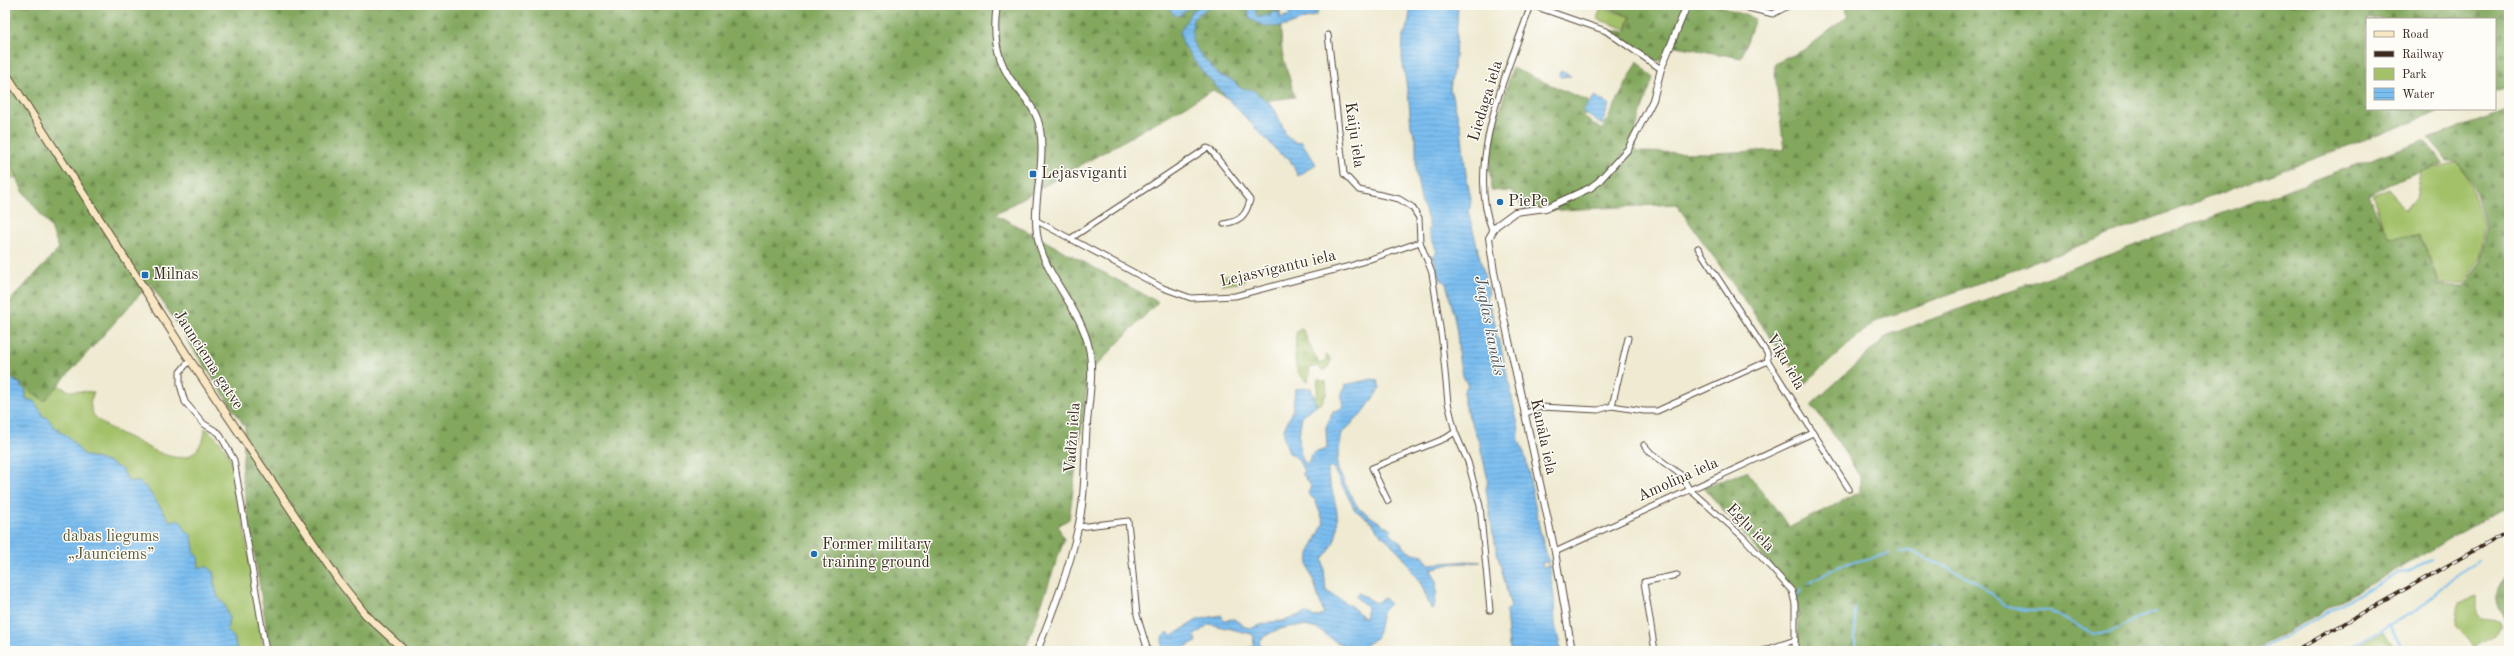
<svg xmlns="http://www.w3.org/2000/svg" width="2514" height="656" viewBox="0 0 2514 656" font-family="'Old Standard TT',serif">
<style>
.green{fill:#a3c169;stroke:#6f7644}
.forest{fill:url(#forest-firs);stroke:#5e683e}
.wetland{fill:url(#wetland-marsh);stroke:#6f7644}
.water{fill:url(#water-rules);stroke:#5a7487}
.lines{fill:none;stroke-linecap:round;stroke-linejoin:round}
.stream{stroke:#7abef0;stroke-width:2}
.minor-casing{stroke:#564739;stroke-width:7}
.tertiary-casing{stroke:#564739;stroke-width:8}
.secondary-casing{stroke:#564739;stroke-width:9}
.minor{stroke:#fff;stroke-width:5}
.tertiary{stroke:#fff;stroke-width:6}
.secondary{stroke:#f9e7c3;stroke-width:7}
.rail-casing{stroke:#3b2a1e;stroke-width:3.5}
.rail{stroke:#fdfcf7;stroke-width:2;stroke-dasharray:6;stroke-linecap:butt}
.poi-dot{fill:#1f6fb2;stroke:#fdfcf7;stroke-width:1.5}
.labels{text-anchor:middle;dominant-baseline:central;stroke-width:3;stroke-linejoin:round;paint-order:stroke}
.street-label{font-size:16px;fill:#3b2a1e;stroke:#fdfcf7}
.poi-label{font-size:16px;fill:#3b2a1e;stroke:#fdfcf7;text-anchor:start}
.park-label{font-size:16px;fill:#5a5734;stroke:#fdfcf7}
.water-label{font-size:17px;font-style:italic;fill:#4e565d;stroke:#fdfcf7}
</style>
<defs>
<pattern id="forest-firs" width="22" height="20" patternUnits="userSpaceOnUse"><rect width="22" height="20" fill="#82a75d"/><path d="M5 1l3.5 6h-7zM16 11l3.5 6h-7z" fill="#6c884c"/></pattern>
<pattern id="wetland-marsh" width="20" height="14" patternUnits="userSpaceOnUse"><rect width="20" height="14" fill="#a3c169"/><path d="M1 5h8M5 5V1M11 12h8M15 12V8" fill="none" stroke="#869d56"/></pattern>
<pattern id="water-rules" width="6" height="5" patternUnits="userSpaceOnUse"><rect width="6" height="5" fill="#7abef0"/><path d="M0 2.5h6" fill="none" stroke="#6aa3cd"/></pattern>
</defs>
<rect width="100%" height="100%" fill="#fdfcf7"/>
<filter id="ink" filterUnits="userSpaceOnUse"><feTurbulence type="fractalNoise" baseFrequency=".025" numOctaves="2"/><feDisplacementMap in="SourceGraphic" scale="8" xChannelSelector="R" yChannelSelector="G"/><feConvolveMatrix kernelMatrix="1 2 1 2 8 2 1 2 1" color-interpolation-filters="sRGB"/></filter>
<filter id="wash" filterUnits="userSpaceOnUse"><feTurbulence type="fractalNoise" baseFrequency=".012" numOctaves="4" result="noise"/><feDisplacementMap in="SourceGraphic" scale="16" xChannelSelector="R" yChannelSelector="G"/><feGaussianBlur stdDeviation="0.9" result="paint"/><feColorMatrix in="noise" values="0 0 0 0 0 0 0 0 0 0 0 0 0 0 0 0 0 1.4 0 .05"/><feComposite in="paint" operator="in"/></filter>
<g filter="url(#wash)">
<rect width="100%" height="100%" fill="#efead1"/>
<!-- green -->
<g class="green">
<polygon points="1601,7 1630,17 1626,29 1597,19"/>
<polygon points="5,144 17,178 5,178"/>
<polygon points="2458,162 2472,189 2483,225 2480,259 2462,284 2439,285 2431,259 2419,235 2389,238 2372,196 2389,189 2405,209 2416,200 2421,171"/>
<polygon points="1243,273 1244,282 1222,285 1221,276"/>
<path d="M5,340L58,385L69,391L94,392L90,402C91,405 91,410 93,414C100,425 120,433 132,439C150,448 186,472 200,445C204,439 205,435 205,428C226,445 230,454 236,479L264,651H5Z"/>
<polygon points="2477,597 2477,614 2481,619 2499,621 2502,625 2493,636 2473,647 2456,625 2459,603"/>
<polygon points="2383,631 2397,651 2347,651"/>
</g>
<!-- forest -->
<g class="forest">
<polygon points="5,5 1259,5 1280,11 1282,53 1295,97 1271,100 1245,108 1213,90 995,214 1158,302 1089,373 1069,519 1058,526 1064,540 1025,651 270,651 242,476 245,427 150,283 44,401 5,372 5,306 59,249 51,228 22,190 5,145"/>
<polygon points="1719,5 1755,19 1741,58 1670,45 1658,62 1611,31 1626,31 1631,17 1605,6"/>
<polygon points="1843,5 2509,5 2509,86 2495,91 2495,19 2367,19 2367,109 2447,109 1874,322 1804,384 1676,204 1525,212 1512,192 1491,190 1489,151 1512,68 1588,101 1584,117 1602,130 1638,61 1653,78 1636,128 1636,152 1709,153 1784,150 1774,64 1806,49 1849,15"/>
<polygon points="2509,109 2509,505 2253,651 1799,651 1796,595 1704,488 1746,471 1790,527 1860,492 1860,477 1826,423 1811,405 1888,335 2424,140 2444,163 2397,180 2368,196 2390,238 2418,235 2430,257 2438,286 2462,287 2481,261 2485,226 2475,190 2457,161 2448,161 2429,138"/>
<path d="M2509,575V626C2497,608 2489,589 2509,575Z"/>
</g>
<!-- wetland -->
<g class="wetland">
<path d="M1302,329L1319,364L1326,361V355L1331,359L1330,366L1323,371L1317,366L1310,368L1308,382C1290,371 1296,353 1296,335L1297,331Z"/>
<polygon points="1318,379 1325,382 1326,381 1327,393 1321,404 1316,405 1313,395 1317,397"/>
</g>
<!-- water -->
<g class="water">
<polygon points="1167,5 1188,5 1188,9 1178,16 1173,14"/>
<polygon points="1201,5 1211,5 1193,19 1192,41 1200,54 1219,75 1232,80 1240,88 1253,90 1268,102 1275,110 1287,137 1297,143 1301,141 1316,164 1298,176 1289,158 1280,154 1200,69 1183,45 1180,32 1191,12"/>
<polygon points="1247,5 1255,8 1258,18 1265,15 1270,16 1273,11 1277,13 1280,11 1280,18 1290,15 1285,5 1327,5 1319,9 1316,15 1286,26 1266,27 1250,19"/>
<path d="M1411,5H1458L1455,57L1450,89L1461,127L1466,175L1471,199L1469,214L1489,294L1487,296C1488,309 1498,322 1496,337L1499,339L1519,429L1518,437L1526,459L1540,531L1549,563L1542,562L1543,568L1549,565L1554,597L1555,624L1561,651H1511L1509,646L1506,611L1511,607L1493,536L1486,489L1488,480L1480,445L1464,404V391L1468,385C1460,374 1458,357 1458,344C1457,325 1451,302 1446,283L1441,280L1433,256L1437,252L1428,230L1430,228L1424,207L1422,206L1416,172V138L1411,127L1409,101L1402,58L1403,36L1408,26Z"/>
<polygon points="1561,71 1571,76 1560,77 1559,73"/>
<polygon points="1595,96 1609,105 1602,125 1582,111"/>
<polygon points="5,375 22,385 20,386 26,390 26,399 34,401 42,413 42,416 47,417 55,428 59,428 59,431 69,437 84,455 108,462 123,470 128,481 139,482 147,488 170,521 180,520 187,532 192,536 195,555 198,555 199,568 206,566 214,572 214,583 218,597 224,604 229,617 227,631 234,637 237,651 5,651"/>
<path d="M1372,379L1377,380L1380,388L1363,413L1342,433L1337,463L1338,470L1358,508L1391,530L1390,532L1409,552L1423,555L1429,564L1466,561L1481,562L1450,564L1430,569C1440,582 1436,593 1434,608L1431,609L1422,586L1402,555L1377,530L1372,522L1355,510L1334,470L1330,467L1327,472C1335,504 1348,530 1323,559L1326,591L1351,606L1365,619L1367,607L1355,596L1359,593L1376,603L1384,598L1390,604L1382,612L1377,637L1361,648C1355,645 1350,647 1343,645C1333,642 1326,633 1317,629C1299,622 1270,628 1259,642L1265,651H1246L1245,649L1253,646L1254,637L1252,634L1209,624L1194,636L1197,642L1184,647L1181,651H1163L1162,638L1168,632L1172,636L1197,620L1221,615L1224,620L1234,619L1245,627L1252,628L1270,622L1284,621L1305,613L1315,617L1324,614L1308,565L1309,554L1324,523L1315,500L1308,494L1311,486L1302,473L1304,471C1300,463 1297,456 1289,453L1284,438V429L1293,409L1295,389L1311,388L1316,405L1302,416C1299,431 1296,454 1307,465L1313,453L1327,449L1326,427L1333,412L1342,408L1344,403L1341,397L1345,385Z"/>
</g>
<g class="lines">
<!-- stream -->
<g class="stream">
<polyline points="1898,552 1912,551 1973,580 2005,605 2025,610 2048,610 2094,635 2115,631 2135,618 2156,612"/>
<polyline points="1808,584 1840,565 1889,554"/>
<polyline points="1797,595 1802,589"/>
<polyline points="2389,625 2405,651"/>
<polyline points="1855,651 1855,608"/>
<polyline points="1933,651 1935,643"/>
<polyline points="2258,651 2397,573 2410,571 2432,559"/>
<polyline points="2342,651 2418,609 2458,574 2479,561"/>
</g>
</g>
</g>
<g filter="url(#ink)">
<g class="lines">
<defs>
<g id="minor">
<polyline points="1531,5 1606,31 1661,69"/>
<polyline points="1736,5 1773,14 1790,5"/>
<polyline points="1328,35 1344,174 1359,190 1399,199 1412,207 1419,218 1420,242 1432,273 1442,341 1448,403 1455,432 1468,462 1480,506 1490,610"/>
<polyline points="1037,221 1163,288 1191,298 1235,296 1350,266 1420,242"/>
<path d="M1492,230C1465,161 1508,71 1531,5"/>
<path d="M1070,239L1207,148L1210,149L1250,200C1246,216 1240,221 1224,224"/>
<polyline points="1698,248 1767,353 1768,361 1849,489"/>
<polyline points="190,360 180,372 180,385 185,402 204,424 219,433 234,460 266,651"/>
<polyline points="1612,406 1644,411 1657,411 1768,361"/>
<polyline points="1524,414 1541,407 1598,410 1612,406 1628,338"/>
<polyline points="1644,445 1651,453 1681,475 1689,489 1744,538 1792,591 1795,604 1795,651"/>
<polyline points="1388,501 1372,468 1446,438 1455,432"/>
<polyline points="1079,527 1128,521 1137,615 1148,651"/>
<polyline points="1555,552 1813,433"/>
<polyline points="1655,651 1644,582 1677,575"/>
<polyline points="1762,651 1795,640"/>
</g>
<g id="tertiary">
<path d="M997,5C993,31 995,54 1009,77C1021,94 1037,108 1040,129C1046,164 1032,200 1037,234C1044,277 1080,306 1089,348C1094,372 1089,399 1087,423C1084,457 1086,495 1078,528C1069,570 1053,611 1037,651"/>
<polyline points="1572,651 1555,552 1494,272 1489,238 1496,226 1515,212 1546,208 1590,188 1598,182 1628,149 1653,100 1661,69 1687,5"/>
</g>
<polyline id="secondary" points="5,72 190,360 339,581 366,615 405,651"/>
</defs>
<!-- minor casing -->
<use href="#minor" class="minor-casing"/>
<!-- tertiary casing -->
<use href="#tertiary" class="tertiary-casing"/>
<!-- secondary casing -->
<use href="#secondary" class="secondary-casing"/>
<!-- minor -->
<use href="#minor" class="minor"/>
<!-- tertiary -->
<use href="#tertiary" class="tertiary"/>
<!-- secondary -->
<use href="#secondary" class="secondary"/>
<defs>
<polyline id="rail" points="2295,651 2509,531"/>
</defs>
<!-- rail casing -->
<use href="#rail" class="rail-casing"/>
<!-- rail -->
<use href="#rail" class="rail"/>
</g>
</g>
<!-- markers -->
<g class="poi-dot">
<rect x="1029" y="170" width="8" height="8" rx="2"/>
<circle cx="1500" cy="202" r="4"/>
<rect x="141" y="271" width="8" height="8" rx="2"/>
<circle cx="814" cy="554" r="4"/>
</g>
<g class="labels">
<!-- street labels -->
<g class="street-label">
<text transform="translate(1486 101) rotate(-73)">Liedaga iela</text>
<text transform="translate(1354 135) rotate(82)">Kaiju iela</text>
<text transform="translate(1278 269) rotate(-13)">Lejasvīgantu iela</text>
<text transform="translate(208 360) rotate(57)">Jaunciema gatve</text>
<text transform="translate(1785 362) rotate(60)">Vīķu iela</text>
<text transform="translate(1543 437) rotate(78)">Kanāla iela</text>
<text transform="translate(1073 438) rotate(-86)">Vadžu iela</text>
<text transform="translate(1678 480) rotate(-24)">Amoliņa iela</text>
<text transform="translate(1750 528) rotate(45)">Egļu iela</text>
</g>
<!-- poi labels -->
<g class="poi-label">
<text x="1041" y="174">Lejasvīganti</text>
<text x="1508" y="202">PiePe</text>
<text x="153" y="275">Milnas</text>
<text x="822" y="545">Former military<tspan x="822" dy="18">training ground</tspan></text>
</g>
<!-- park labels -->
<g class="park-label">
<text x="111" y="537">dabas liegums<tspan x="111" dy="18">„Jaunciems”</tspan></text>
</g>
<!-- water labels -->
<g class="water-label">
<text transform="translate(1489 326) rotate(79)">Juglas kanāls</text>
</g>
</g>
<!-- margin -->
<rect width="2514" height="656" fill="none" stroke="#fdfcf7" stroke-width="20"/>
<!-- legend -->
<rect x="2366" y="18" width="130" height="92" fill="#fdfcf7" stroke="#afa8a0"/>
<rect x="2374" y="31" width="20" height="6" fill="#f9e7c3" stroke="#afa8a0"/>
<text x="2402" y="38" font-size="12" fill="#3b2a1e">Road</text>
<rect x="2374" y="51" width="20" height="6" fill="#3b2a1e" stroke="#afa8a0"/>
<text x="2402" y="58" font-size="12" fill="#3b2a1e">Railway</text>
<rect x="2374" y="68" width="20" height="12" fill="#a3c169" stroke="#afa8a0"/>
<text x="2402" y="78" font-size="12" fill="#3b2a1e">Park</text>
<rect x="2374" y="88" width="20" height="12" fill="url(#water-rules)" stroke="#afa8a0"/>
<text x="2402" y="98" font-size="12" fill="#3b2a1e">Water</text>
</svg>
